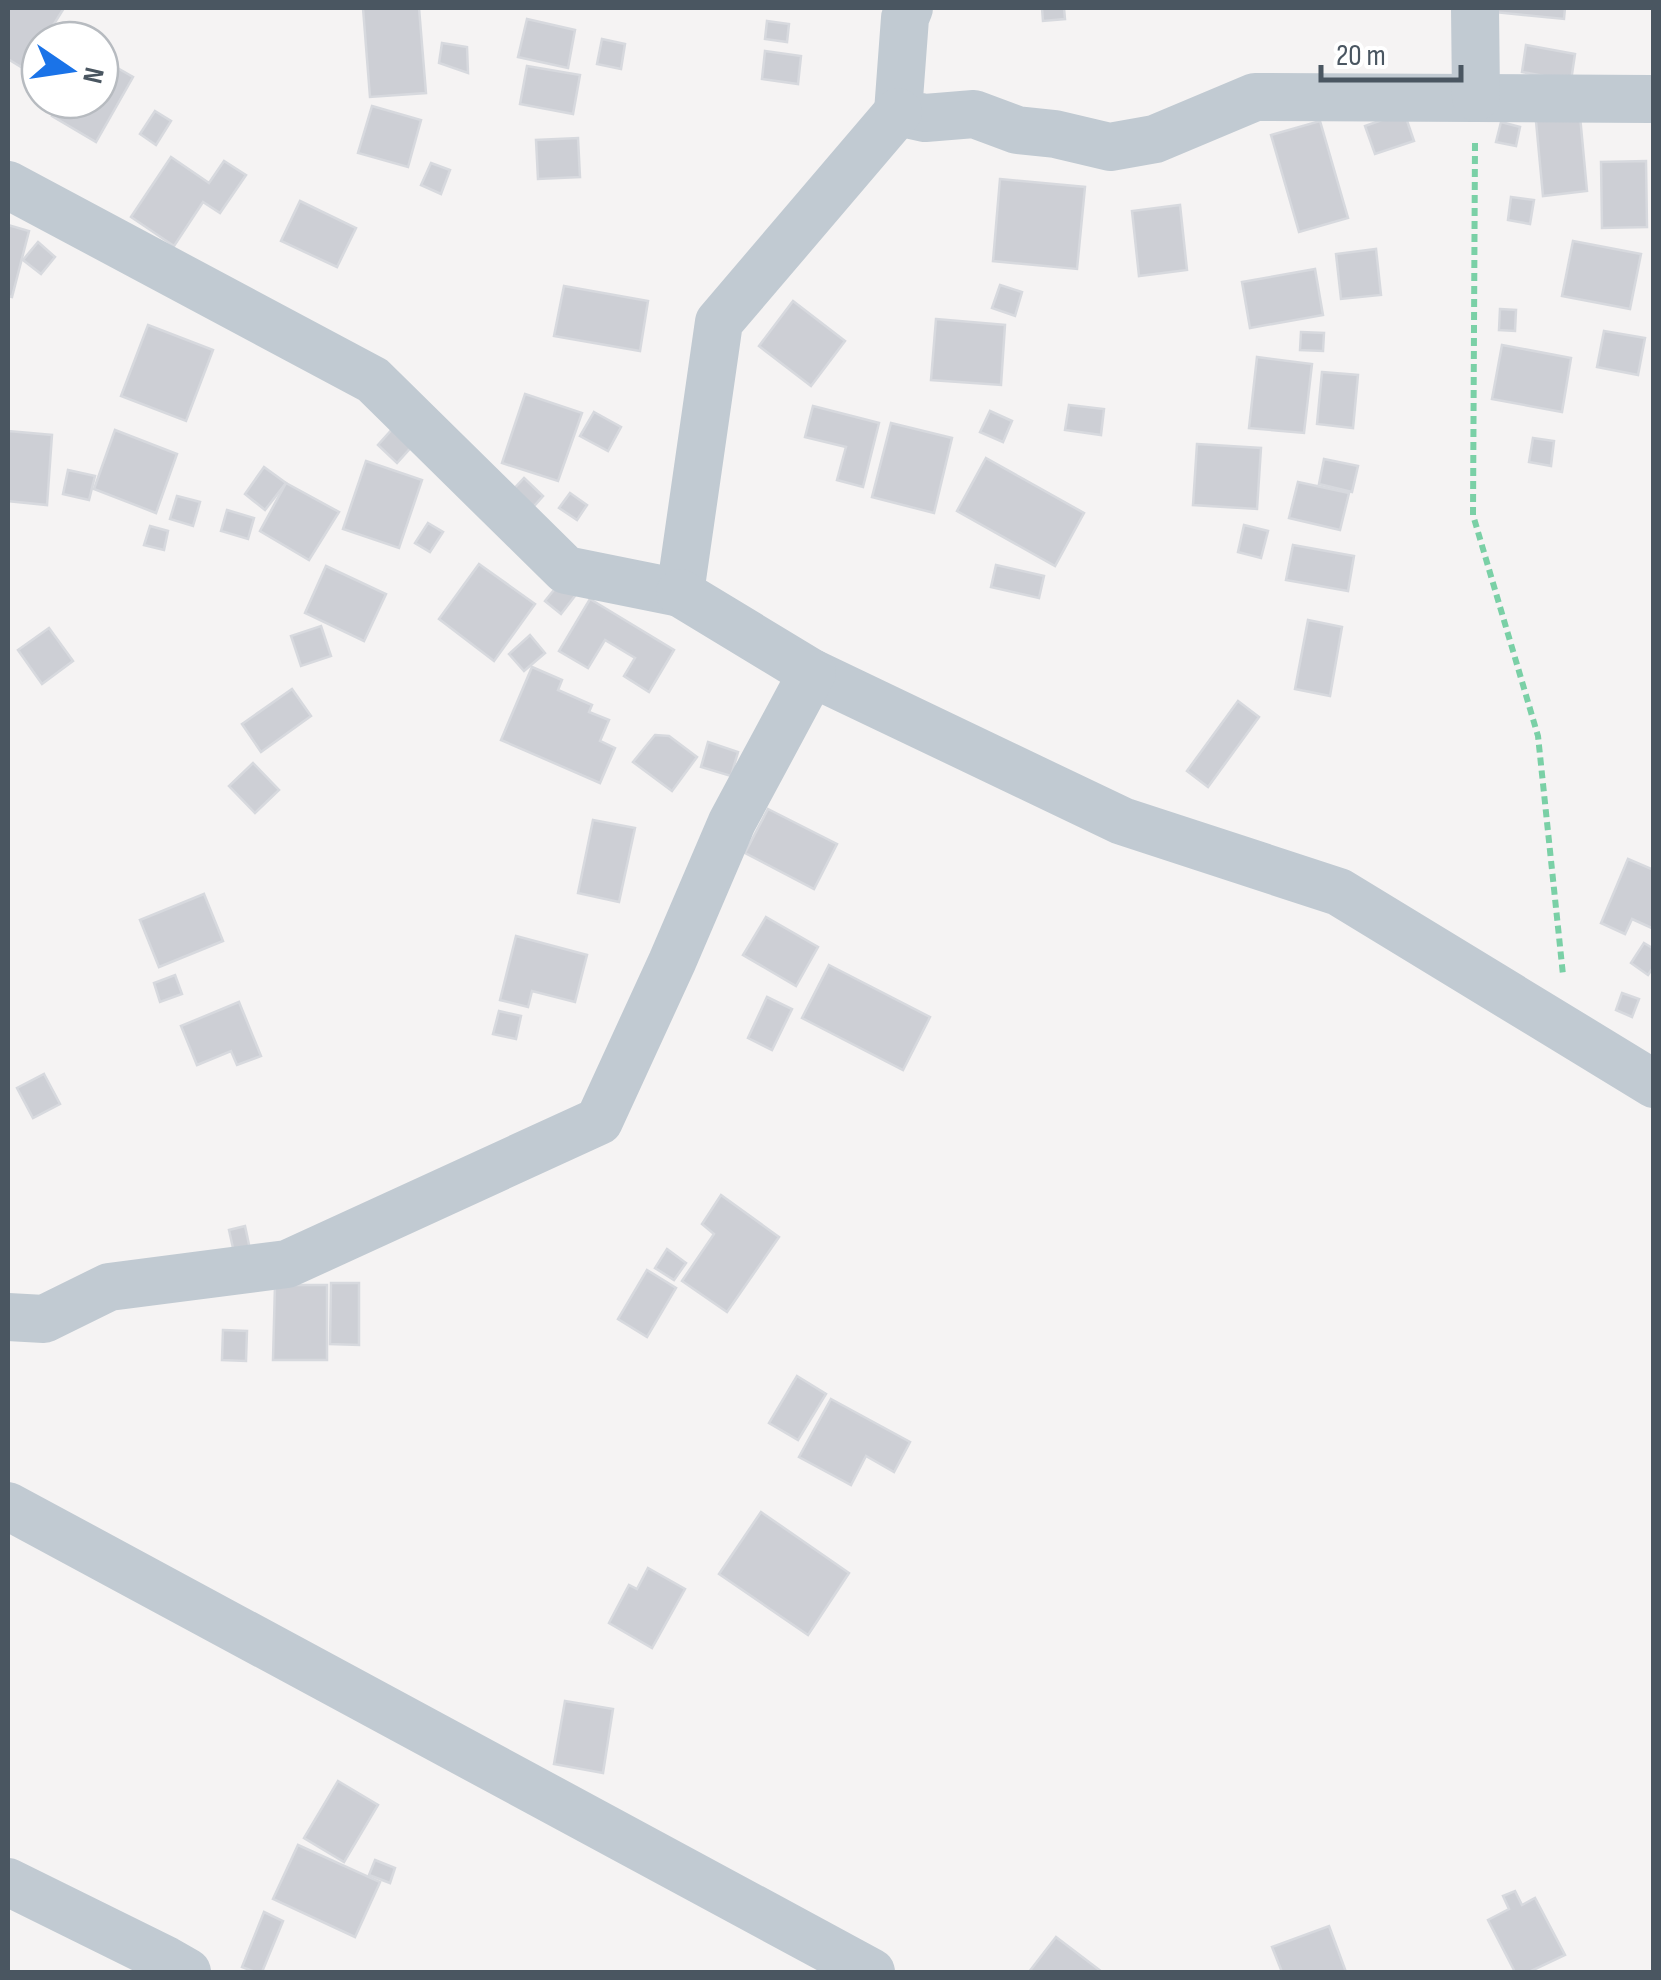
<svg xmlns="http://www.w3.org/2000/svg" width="1661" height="1980" viewBox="0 0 1661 1980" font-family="'Sofia Sans Condensed',sans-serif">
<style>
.building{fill:#cdcfd5;stroke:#d7d9de;stroke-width:2.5}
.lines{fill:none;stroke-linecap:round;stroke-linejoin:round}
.path{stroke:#7ad0a6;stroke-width:6;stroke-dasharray:8 5;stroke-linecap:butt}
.minor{stroke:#c1cad2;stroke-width:48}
</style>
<rect width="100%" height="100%" fill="#f5f3f3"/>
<!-- building -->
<g class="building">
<polygon points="8,8 64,8 44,40 40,40 40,47 26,70 8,59"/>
<polygon points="363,8 419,8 426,93 370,97"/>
<polygon points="1042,8 1064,8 1065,19 1043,21"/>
<polygon points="1485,8 1565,8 1564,19 1484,11"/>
<polygon points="527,19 575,30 568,68 518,57"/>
<polygon points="767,21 789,24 787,42 765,39"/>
<polygon points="602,39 625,44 621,69 597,64"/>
<polygon points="442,43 467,47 468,73 439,63"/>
<polygon points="1526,45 1575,54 1571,81 1522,72"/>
<polygon points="765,51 801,56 798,84 762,79"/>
<polygon points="100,58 133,77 96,142 52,116 61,100 100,100"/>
<polygon points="527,66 580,75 573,114 520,104"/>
<polygon points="372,106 421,120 408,167 358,153"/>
<polygon points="155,111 171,121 156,145 140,134"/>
<polygon points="1404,112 1414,141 1375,154 1365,126"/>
<polygon points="1580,116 1587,191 1543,196 1536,121"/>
<polygon points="1320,121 1348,218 1299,232 1271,135"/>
<polygon points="1501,122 1520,127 1516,146 1496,142"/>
<polygon points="578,138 580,177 538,179 536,140"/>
<polygon points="171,157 209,183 224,161 246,175 220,213 203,202 174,246 131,217"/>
<polygon points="1646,161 1647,227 1602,228 1601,162"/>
<polygon points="431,163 450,170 441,194 421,185"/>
<polygon points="1000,179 1085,187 1077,269 993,261"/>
<polygon points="1511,197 1534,200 1530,224 1508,220"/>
<polygon points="300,201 356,228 337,267 281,241"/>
<polygon points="1180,205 1187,270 1139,276 1132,211"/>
<polygon points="8,225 29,231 12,297 8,296"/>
<polygon points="1573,241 1641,254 1630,309 1562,296"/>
<polygon points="38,242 55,257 41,274 23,260"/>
<polygon points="1376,249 1381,295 1341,299 1336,254"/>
<polygon points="1315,269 1323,315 1250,328 1242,282"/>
<polygon points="1000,285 1022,292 1015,316 992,308"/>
<polygon points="564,286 648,301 640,351 554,336"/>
<polygon points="793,301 845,341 811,386 759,346"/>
<polygon points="1500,309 1516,310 1515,331 1499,330"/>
<polygon points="936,319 1005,325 1001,385 931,380"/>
<polygon points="148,325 213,350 186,421 121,396"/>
<polygon points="1604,331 1645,338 1638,375 1597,367"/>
<polygon points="1301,332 1324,333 1323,351 1300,350"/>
<polygon points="1502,345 1571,358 1562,412 1492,399"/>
<polygon points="1257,357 1312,364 1304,433 1249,428"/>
<polygon points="1322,372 1358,375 1353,428 1317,424"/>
<polygon points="525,394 582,413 558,481 502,463"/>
<polygon points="1069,405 1104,409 1101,435 1065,430"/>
<polygon points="813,406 879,423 863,487 837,480 846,447 805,437"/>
<polygon points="990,411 1012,421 1003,442 980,432"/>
<polygon points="594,412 621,427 608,451 580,436"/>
<polygon points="891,423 952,438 934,513 872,497"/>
<polygon points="395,426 414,444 397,463 378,445"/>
<polygon points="115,430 177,454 156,513 94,489"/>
<polygon points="8,431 52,435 47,505 8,501"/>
<polygon points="1533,438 1554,441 1551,466 1529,462"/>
<polygon points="1197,444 1261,448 1257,509 1193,505"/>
<polygon points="986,458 1084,513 1055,566 957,511"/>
<polygon points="1324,459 1358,466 1352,492 1319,484"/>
<polygon points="366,461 422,480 399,548 343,529"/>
<polygon points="264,467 286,483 265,510 245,494"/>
<polygon points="68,470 95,476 89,500 63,494"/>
<polygon points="524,478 543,496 528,513 508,495"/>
<polygon points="1298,482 1349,493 1340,530 1289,518"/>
<polygon points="286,483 339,512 309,560 260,531"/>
<polygon points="570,493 587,505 577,520 559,508"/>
<polygon points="177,496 200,502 193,526 170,519"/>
<polygon points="227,510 254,518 248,539 221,531"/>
<polygon points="428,523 443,532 430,552 415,543"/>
<polygon points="1244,525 1268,531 1261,558 1238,552"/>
<polygon points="150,526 168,531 164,550 144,545"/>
<polygon points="1293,545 1354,556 1348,591 1286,580"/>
<polygon points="479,564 535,604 494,661 439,619"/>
<polygon points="996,565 1044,576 1039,598 991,587"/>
<polygon points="326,566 386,594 364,641 305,613"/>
<polygon points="562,580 578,592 561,614 545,601"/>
<polygon points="590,599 674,650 649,692 624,676 635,658 605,640 588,668 559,651"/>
<polygon points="1308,620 1342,627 1330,696 1295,689"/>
<polygon points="321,626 331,656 301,666 291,636"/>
<polygon points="49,628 73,661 42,684 18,650"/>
<polygon points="530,635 545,653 524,671 509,654"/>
<polygon points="532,667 562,680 558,690 592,705 589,712 609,720 600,741 615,748 600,783 501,740"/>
<polygon points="292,689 311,716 261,752 242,724"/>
<polygon points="1238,701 1259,717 1208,787 1187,771"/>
<polygon points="655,735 669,736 697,757 672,791 633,762"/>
<polygon points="708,742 738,752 731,776 701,767"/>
<polygon points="253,763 279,790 255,813 229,786"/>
<polygon points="768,809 837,844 814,889 745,853"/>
<polygon points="593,820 635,828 619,902 578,893"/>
<polygon points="1628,859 1654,870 1654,929 1632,919 1625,934 1601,923"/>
<polygon points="204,894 223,941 159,967 140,920"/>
<polygon points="766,917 818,947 796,986 743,955"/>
<polygon points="516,936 587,955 575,1002 532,991 528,1007 500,1000"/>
<polygon points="1644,943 1654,949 1654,966 1648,975 1631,963"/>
<polygon points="829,965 930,1017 903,1070 802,1018"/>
<polygon points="175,975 182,994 160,1002 154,983"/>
<polygon points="1622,993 1639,999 1632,1017 1616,1010"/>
<polygon points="767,997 792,1009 772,1050 748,1038"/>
<polygon points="239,1002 261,1056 237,1065 231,1051 197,1065 181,1026"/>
<polygon points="499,1011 521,1016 516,1039 493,1034"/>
<polygon points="44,1074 60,1104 33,1118 17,1088"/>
<polygon points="721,1195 779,1237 727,1312 682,1281 714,1234 702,1224"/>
<polygon points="245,1226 251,1254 235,1257 229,1230"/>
<polygon points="667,1249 686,1263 674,1280 655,1268"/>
<polygon points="647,1270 676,1288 647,1337 618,1319"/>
<polygon points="331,1283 359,1283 359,1345 330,1344"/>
<polygon points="275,1285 327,1285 327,1360 273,1360"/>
<polygon points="223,1330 247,1331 246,1361 222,1360"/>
<polygon points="797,1376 826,1394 798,1440 769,1423"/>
<polygon points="831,1399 910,1442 894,1472 866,1456 851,1485 799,1457"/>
<polygon points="761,1512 849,1573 808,1635 719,1574"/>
<polygon points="648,1568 685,1589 652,1648 609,1623 629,1585 637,1589"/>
<polygon points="565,1701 613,1709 603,1773 554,1764"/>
<polygon points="338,1781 378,1805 344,1862 304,1838"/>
<polygon points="298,1845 380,1882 355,1937 273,1899"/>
<polygon points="375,1860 395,1868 390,1883 369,1875"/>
<polygon points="1515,1891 1522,1905 1535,1898 1565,1955 1529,1972 1515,1972 1488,1920 1509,1909 1503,1896"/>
<polygon points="264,1912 283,1921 262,1972 255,1972 242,1967"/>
<polygon points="1329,1926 1346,1972 1282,1972 1272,1947"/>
<polygon points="1056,1937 1102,1972 1029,1972"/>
</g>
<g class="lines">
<!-- path -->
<polyline class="path" points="1475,143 1473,515 1538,736 1563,975"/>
<!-- minor -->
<g class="minor">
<polyline points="909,8 905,18 898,112 925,118 974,114 1017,130 1055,134 1110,147 1155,139 1255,97 1650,99"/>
<polyline points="1475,8 1476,97"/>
<polyline points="8,185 373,380 566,570 680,593 719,322 898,112"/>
<polyline points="812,673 1122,821 1339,892 1654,1084"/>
<polyline points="8,1317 44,1319 109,1287 287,1264 599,1121 672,962 732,822 812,673 680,593"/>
<polyline points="8,1506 871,1972"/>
<polyline points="8,1882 166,1960 187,1972"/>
</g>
</g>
<!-- border -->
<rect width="1661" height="1980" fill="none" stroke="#4a5661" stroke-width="20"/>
<!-- north arrow -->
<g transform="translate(70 70) rotate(103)"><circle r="48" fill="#ffffff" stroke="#b7bbc0" stroke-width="2.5"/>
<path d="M0-8L18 38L0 25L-18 38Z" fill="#1a73e8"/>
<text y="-15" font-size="28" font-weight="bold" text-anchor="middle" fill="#4a5661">N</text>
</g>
<!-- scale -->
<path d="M1321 65v15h140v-15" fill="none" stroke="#4a5661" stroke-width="5"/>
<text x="1336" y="65" font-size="30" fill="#4a5661" stroke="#ffffff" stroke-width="8" paint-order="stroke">20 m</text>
</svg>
